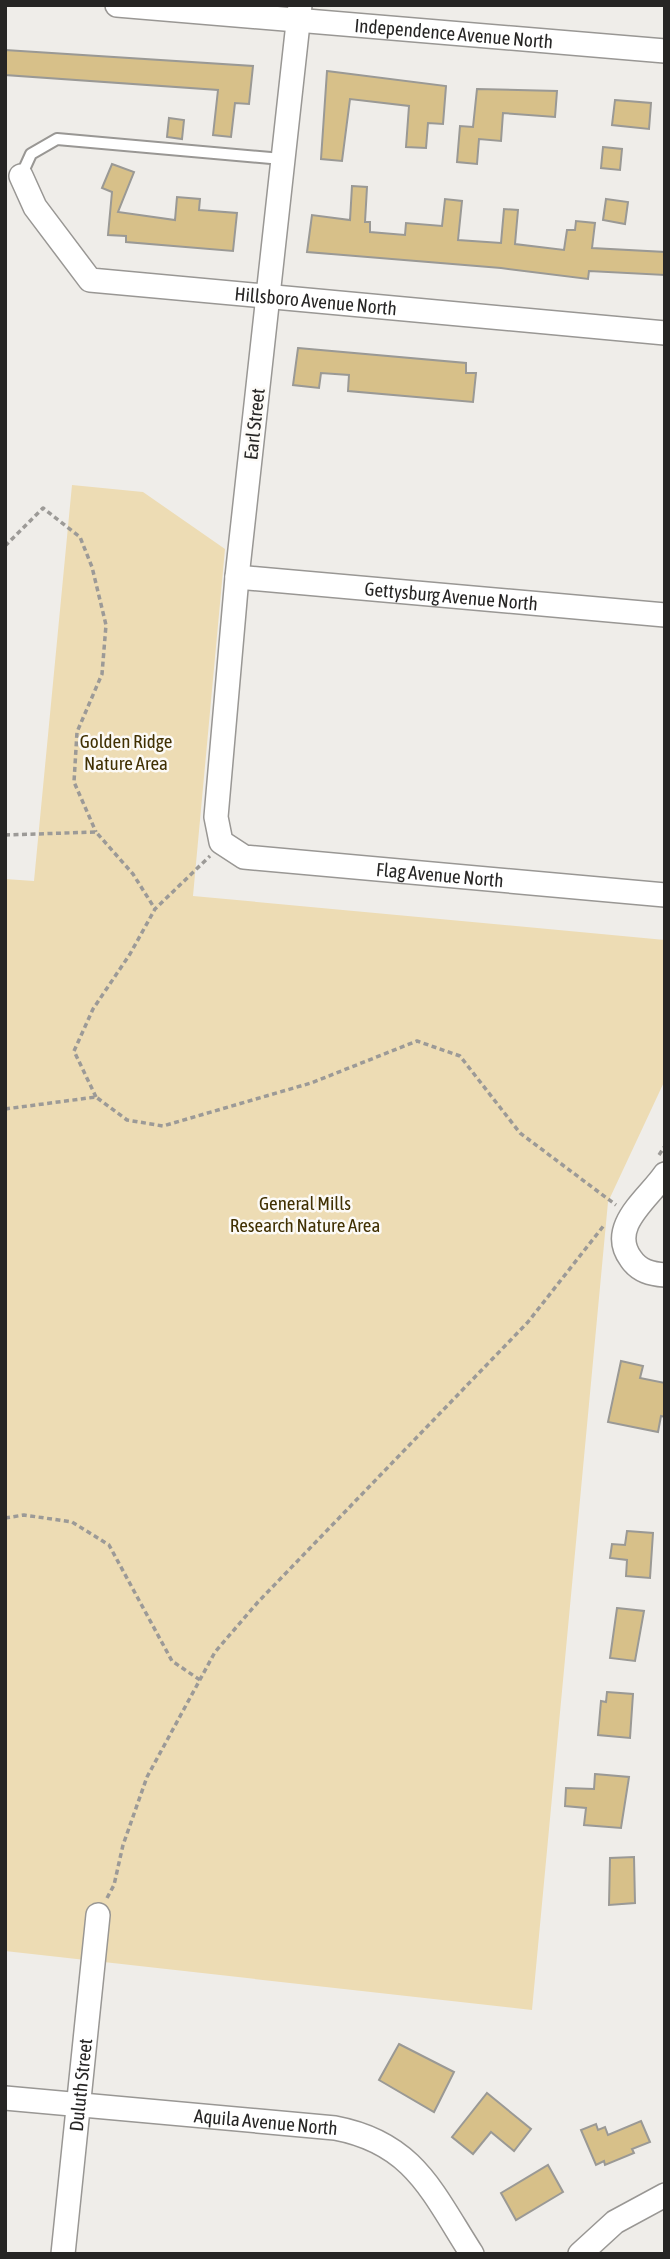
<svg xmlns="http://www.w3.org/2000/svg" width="670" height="2259" viewBox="0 0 670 2259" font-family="'Asap Condensed',sans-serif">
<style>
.green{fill:#eddcb4}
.building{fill:#d7c089;stroke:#9a9995;stroke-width:2}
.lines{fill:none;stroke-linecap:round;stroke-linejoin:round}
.lane-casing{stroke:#999794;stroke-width:14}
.street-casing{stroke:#999794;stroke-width:26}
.path{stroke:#9c9a97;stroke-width:3.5;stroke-dasharray:5 3.5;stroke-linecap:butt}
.lane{stroke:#fff;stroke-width:10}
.street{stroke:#fff;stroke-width:23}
.labels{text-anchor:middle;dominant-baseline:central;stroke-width:5;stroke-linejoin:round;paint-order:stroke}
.street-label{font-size:19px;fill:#262524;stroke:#fcfaf6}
.park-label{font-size:19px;fill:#403002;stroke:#fcfaf6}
</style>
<rect width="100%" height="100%" fill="#efede9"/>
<!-- green -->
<polygon class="green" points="72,485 143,492 225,549 193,896 665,940 665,1080 608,1202 532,2010 5,1951 5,879 34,881"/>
<!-- building -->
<g class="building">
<polygon points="5,50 253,66 249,104 235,103 231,137 213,135 218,90 5,75"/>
<polygon points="327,71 446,86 443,124 428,123 426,148 406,147 409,106 350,99 342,161 321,159"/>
<polygon points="477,89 557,91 555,117 503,113 501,141 479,139 477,164 457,162 460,126 473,127"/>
<polygon points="615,100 651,103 649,129 612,125"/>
<polygon points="169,118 184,120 182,139 167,137"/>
<polygon points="603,147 622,149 620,170 601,168"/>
<polygon points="112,164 134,172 118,212 175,220 177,197 200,199 199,210 237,213 233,251 126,242 126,236 108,235 112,192 102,188"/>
<polygon points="352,186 367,187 365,222 370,222 370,232 405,235 406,223 442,226 445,199 462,201 458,240 501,243 504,209 518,210 515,244 564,250 567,230 575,230 576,221 595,223 592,248 665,252 665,275 589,271 588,279 501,268 307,252 312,215 350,220"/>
<polygon points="606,199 628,202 625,224 603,220"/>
<polygon points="298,348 466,363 466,373 476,373 473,402 348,391 349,375 321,373 319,388 293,385"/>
<polygon points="621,1361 643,1366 640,1378 665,1383 665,1417 661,1416 658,1432 608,1422"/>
<polygon points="627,1531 653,1533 650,1578 626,1576 627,1560 610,1558 612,1544 625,1545"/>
<polygon points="617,1608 644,1611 635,1661 610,1658"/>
<polygon points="607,1692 633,1694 630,1738 598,1735 601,1701 606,1702"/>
<polygon points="595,1774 629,1777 621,1828 584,1825 586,1808 565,1806 566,1788 594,1789"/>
<polygon points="634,1857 635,1903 609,1905 610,1858"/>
<polygon points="399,2044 454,2072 434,2112 379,2080"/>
<polygon points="487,2093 531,2129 514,2151 491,2132 473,2154 452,2137"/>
<polygon points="641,2121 650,2142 632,2149 634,2153 605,2165 604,2161 596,2165 581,2130 596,2124 598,2130 605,2127 608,2135"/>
<polygon points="548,2165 563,2192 516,2220 501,2193"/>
</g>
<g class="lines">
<defs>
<polyline id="lane" points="21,176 31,154 57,139 282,159"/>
<g id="street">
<path id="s1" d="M117,5L665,51"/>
<path id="s2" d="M300,5L237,577L216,817L221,842L244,857L665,895"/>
<path id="s3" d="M21,176L35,207L90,280L665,333"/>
<path id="s4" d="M237,577L665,615"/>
<path d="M665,1174C648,1199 607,1227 631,1259C639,1271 651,1274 665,1275"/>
<path id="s5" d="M5,2098L335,2128C414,2143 432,2192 472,2254"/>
<path id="s6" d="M63,2254L98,1915"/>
<polyline points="580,2254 615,2222 665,2195"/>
</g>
</defs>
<!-- lane casing -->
<use href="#lane" class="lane-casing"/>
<!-- street casing -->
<use href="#street" class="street-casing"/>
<!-- path -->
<g class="path">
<polyline points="5,546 43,508 80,537 92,567 106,625 102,674 77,732 74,782 96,832"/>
<polyline points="5,835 96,832 133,874 155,909"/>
<polyline points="96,1097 74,1051 93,1009 130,954 155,909 210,856"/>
<polyline points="5,1109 96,1097 127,1120 163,1126 311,1083 417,1041 460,1056 520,1133 616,1205"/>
<polyline points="659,1155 665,1146"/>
<polyline points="5,1518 24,1515 72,1522 109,1545 172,1661 200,1680"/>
<polyline points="107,1898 114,1885 123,1845 147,1777 215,1652 258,1602 528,1322 605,1224"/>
</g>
<!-- lane -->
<use href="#lane" class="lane"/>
<!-- street -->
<use href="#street" class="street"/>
</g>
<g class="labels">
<!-- street labels -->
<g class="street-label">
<text stroke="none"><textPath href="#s1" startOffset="338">Independence Avenue North</textPath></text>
<text stroke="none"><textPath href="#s3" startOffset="352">Hillsboro Avenue North</textPath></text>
<text transform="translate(254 424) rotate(-84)">Earl Street</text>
<text stroke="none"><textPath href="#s4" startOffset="215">Gettysburg Avenue North</textPath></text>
<text stroke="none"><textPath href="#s2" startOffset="1066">Flag Avenue North</textPath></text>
<text stroke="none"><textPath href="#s6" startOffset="170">Duluth Street</textPath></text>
<text stroke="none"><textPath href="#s5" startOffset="262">Aquila Avenue North</textPath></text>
</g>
<!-- park labels -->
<g class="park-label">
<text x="126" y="741">Golden Ridge<tspan x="126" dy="22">Nature Area</tspan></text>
<text x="305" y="1203">General Mills<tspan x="305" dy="22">Research Nature Area</tspan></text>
</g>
</g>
<!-- border -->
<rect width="670" height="2259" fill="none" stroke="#262524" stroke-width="14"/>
</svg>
